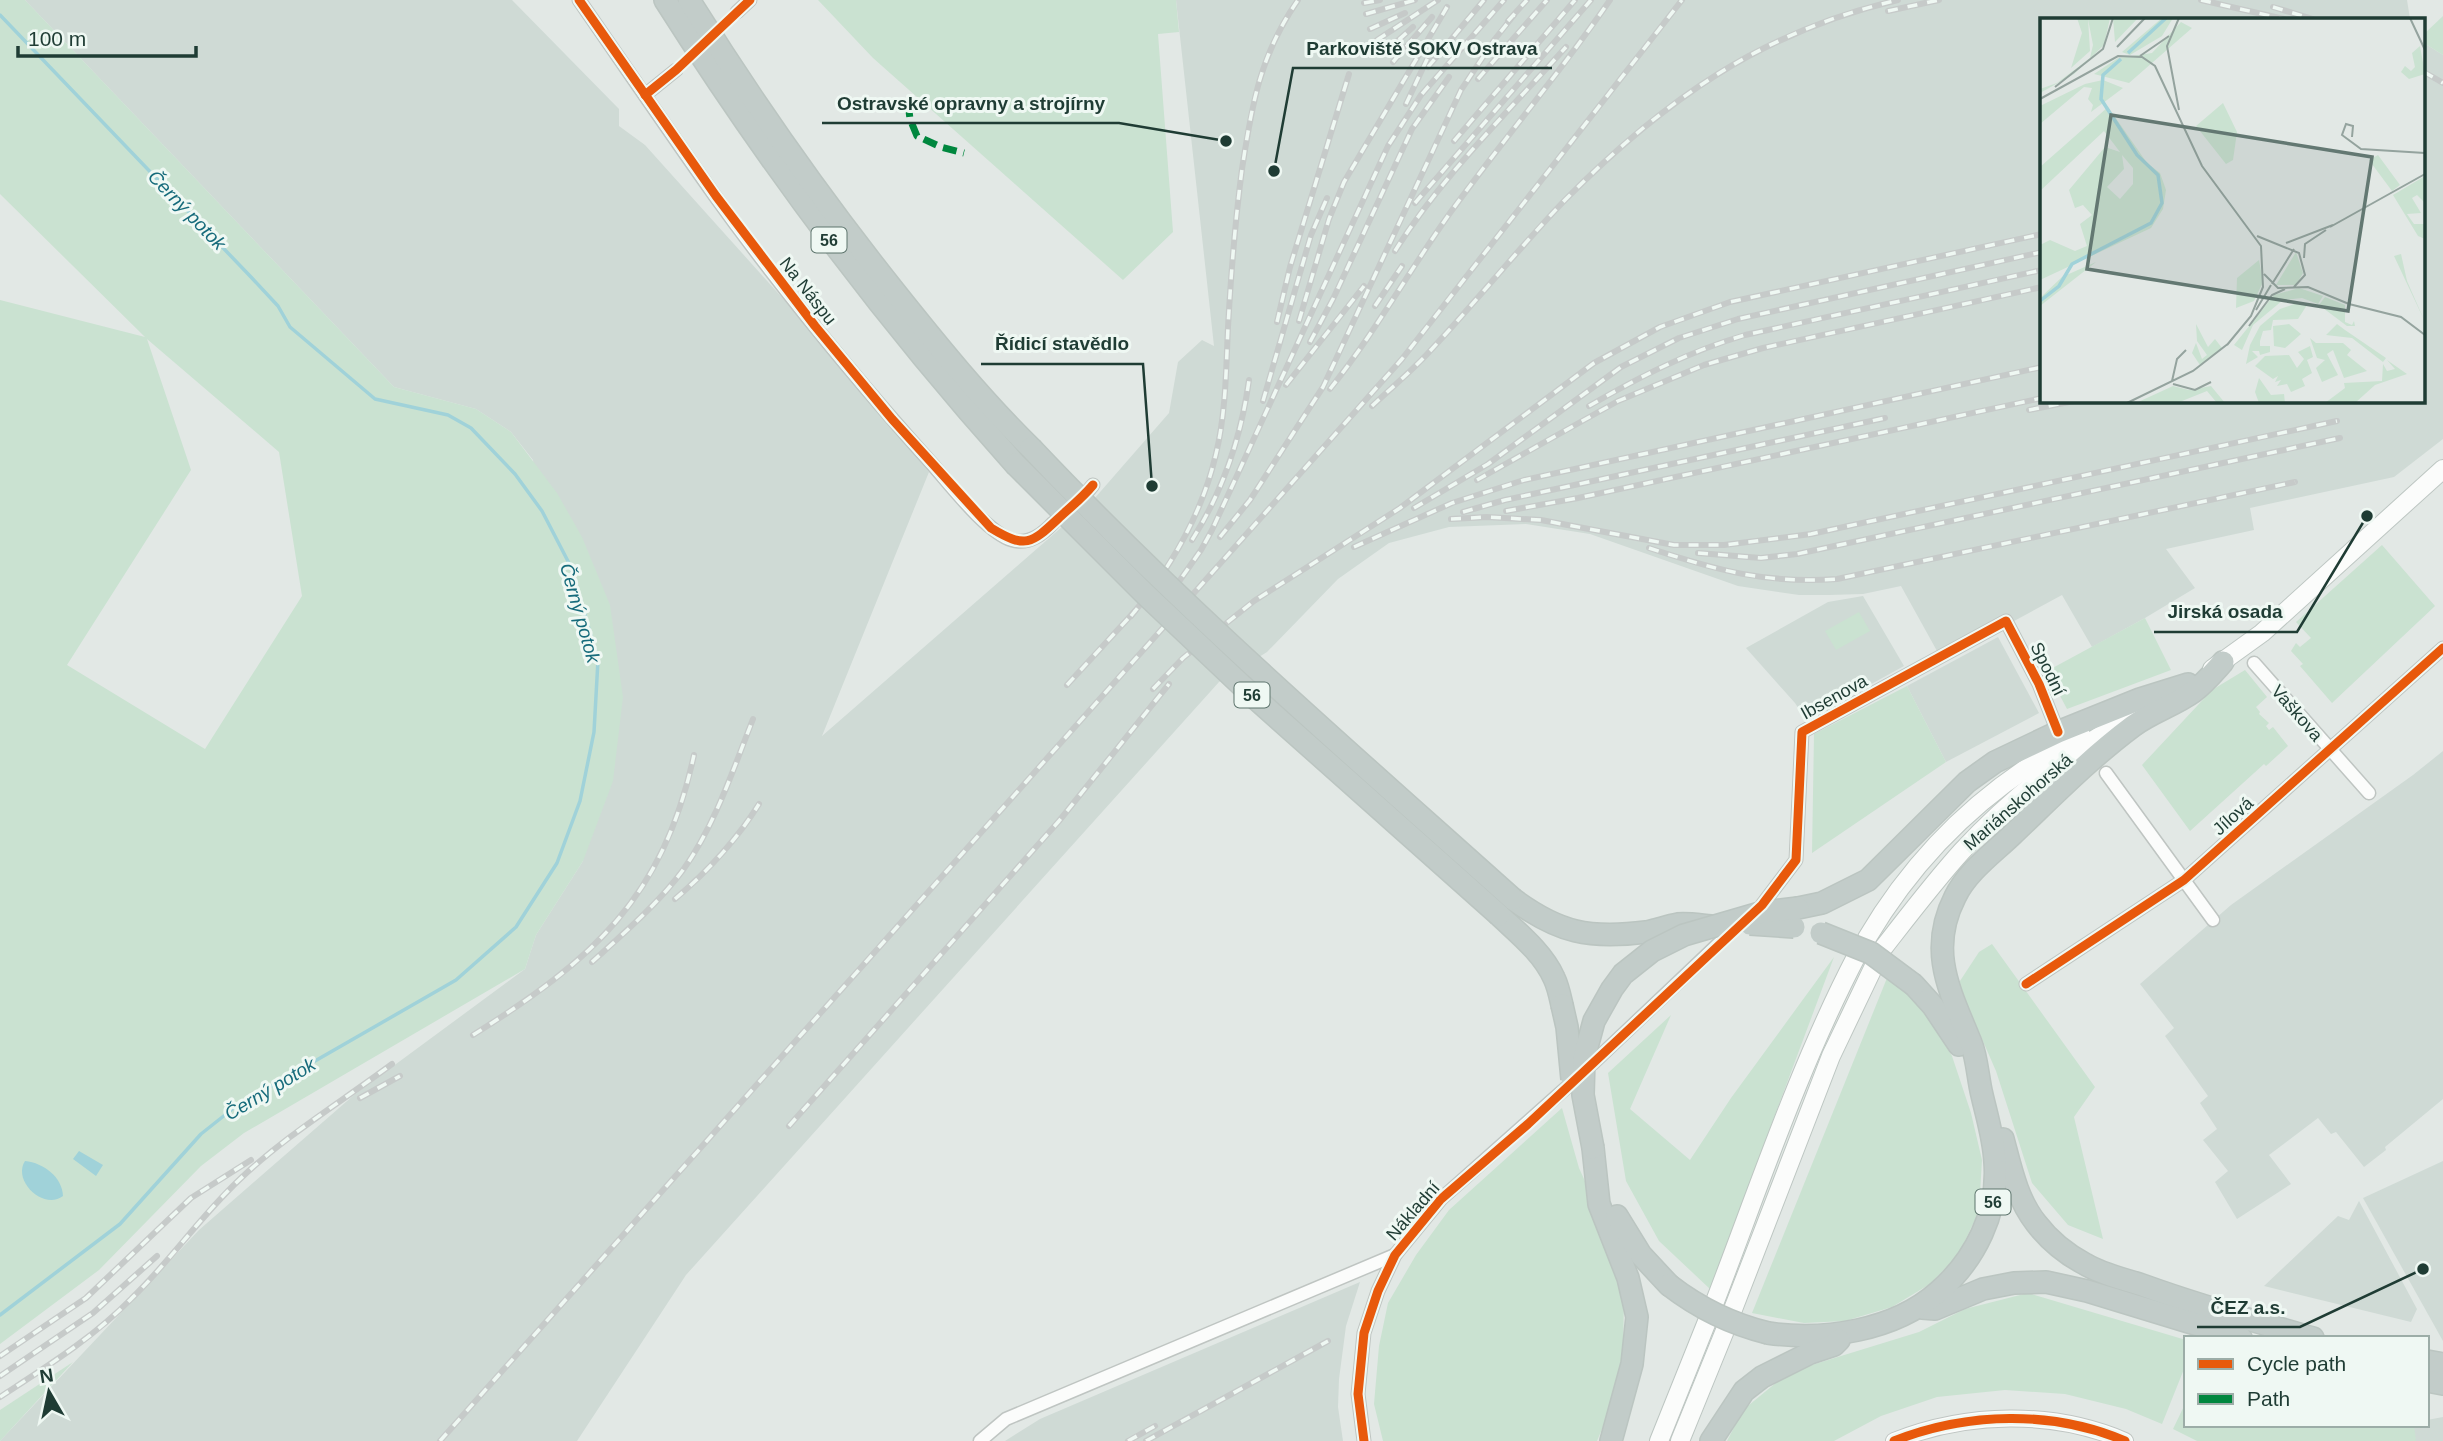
<svg xmlns="http://www.w3.org/2000/svg" width="2443" height="1441" viewBox="0 0 2443 1441" font-family="Helvetica,sans-serif">
<style>
.built{fill:#cfdad5}
.green{fill:#cae2d1;fill-rule:evenodd}
.water{fill:#a0d2d9}
.lines{fill:none;stroke-linecap:round;stroke-linejoin:round}
.stream{stroke:#a0d2d9;stroke-width:3.5}
.minor-tunnel{stroke:#bbc6c2;stroke-width:12;stroke-dasharray:12 6;stroke-linecap:butt}
.minor-casing{stroke:#bfc5c2;stroke-width:15}
.tertiary-casing{stroke:#bfc5c2;stroke-width:18}
.secondary-casing{stroke:#bdc6c2;stroke-width:20}
.trunk-casing{stroke:#bbc5c1;stroke-width:24}
.minor{stroke:#fbfcfb;stroke-width:12}
.tertiary{stroke:#fbfcfb;stroke-width:16}
.secondary{stroke:#fbfcfb;stroke-width:18}
.trunk{stroke:#c2ccc9;stroke-width:21}
.rail-casing{stroke:#c6cac9;stroke-width:6}
.rail{stroke:#eff8f3;stroke-width:3.5;stroke-dasharray:10;stroke-linecap:butt}
.trunk-bridge-casing{stroke:#bbc5c1;stroke-width:24;stroke-linecap:butt}
.trunk-bridge{stroke:#c2ccc9;stroke-width:21}
.quiet{stroke:#00873e;stroke-width:7;stroke-dasharray:14 7;stroke-linecap:butt}
.cycleway-casing{stroke:#eff8f3;stroke-width:13}
.cycleway{stroke:#e8590c;stroke-width:9}
.labels{text-anchor:middle;dominant-baseline:central;stroke-width:6;stroke-linejoin:round;paint-order:stroke}
.shield{fill:#eff8f3;stroke:#5d746d;stroke-width:2}
.shield-label{font-size:16px;font-weight:bold;fill:#1f3c34}
.street-label{font-size:18px;fill:#1f3c34;stroke:#eff8f3}
.water-label{font-size:19px;font-style:italic;fill:#166b7b;stroke:#eff8f3}
.inset-river{fill:none;stroke:#a0d2d9;stroke-width:3.5}
.inset-road{fill:none;stroke:#94a39e;stroke-width:2}
.view{fill:#637872;fill-opacity:0.15;stroke:#637872;stroke-width:3.5}
.inset-edge{fill:none;stroke:#1f3c34;stroke-width:3.5}
.leader{fill:none;stroke:#1f3c34;stroke-width:2.5}
.callout-dot{fill:#1f3c34;stroke:#eff8f3;stroke-width:2.5}
.callout-label{font-size:19px;text-anchor:middle;font-weight:bold;fill:#1f3c34;stroke:#eff8f3;stroke-width:6;stroke-linejoin:round;paint-order:stroke}
</style>
<rect width="100%" height="100%" fill="#e2e8e5"/>
<!-- built -->
<g class="built">
<polygon points="25,0 512,0 619,109 619,126 645,145 786,302 929,472 822,736 1094,499 1169,413 1178,362 1202,340 1214,346 1176,0 2407,0 2410,19 2042,19 2042,401 2424,401 2424,43 2443,55 2443,439 2394,477 2250,508 2254,530 2166,549 2195,588 2145,618 2092,647 2062,595 1942,660 1901,586 1863,594 1829,595 1799,595 1738,586 1590,534 1526,524 1449,527 1389,543 1338,579 1267,652 1219,682 686,1275 577,1441 0,1441 199,1230 354,1095 525,969 536,935 583,861 533,460 511,432 476,409 394,387"/>
<polygon points="1863,596 1904,666 1806,720 1795,703 1746,648 1828,602"/>
<polygon points="1998,637 2039,713 1946,762 1907,686"/>
<polygon points="2443,751 2443,1099 2385,1147 2386,1150 2364,1167 2336,1132 2331,1134 2318,1118 2269,1155 2291,1184 2237,1219 2215,1182 2228,1171 2203,1140 2217,1129 2200,1103 2208,1096 2165,1036 2174,1028 2140,984 2231,905 2413,775"/>
<polygon points="2443,1161 2443,1341 2363,1198"/>
<polygon points="2359,1201 2417,1309 2411,1322 2264,1286 2338,1216 2349,1220"/>
<polygon points="1360,1282 1346,1326 1339,1379 1338,1407 1343,1441 1005,1441 1040,1419"/>
<polygon points="2443,1417 2443,1441 2415,1441 2412,1425 2427,1425 2427,1420"/>
</g>
<!-- green -->
<g class="green">
<path d="M0,0H25L394,387L476,409L511,432L557,493L582,537L610,605L623,697L613,781L583,861L536,935L525,969L244,1133L201,1166L99,1270L0,1344V300L145,337L0,194ZM147,339L279,452L302,596L205,749L67,665L191,470Z"/>
<polygon points="818,0 1176,0 1179,32 1158,34 1173,232 1123,280 873,58"/>
<polygon points="2443,16 2443,55 2424,43 2424,34"/>
<polygon points="2382,545 2435,606 2332,703 2300,666 2303,664 2291,651 2296,643 2300,647 2311,638 2296,622"/>
<polygon points="1859,612 1870,631 1836,650 1825,631"/>
<polygon points="2145,618 2171,670 2067,709 2047,671"/>
<polygon points="2245,670 2267,697 2256,707 2260,712 2259,714 2269,723 2266,726 2269,730 2273,727 2288,746 2266,766 2264,764 2190,831 2142,765 2212,690"/>
<polygon points="1907,686 1946,762 1812,853 1814,734"/>
<polygon points="1992,944 2095,1087 2074,1117 2103,1239 2068,1225 2032,1183 1996,1071 1958,984 1979,952"/>
<polygon points="1834,957 1710,1289 1659,1241 1626,1181 1608,1073 1671,1015 1630,1109 1690,1160 1731,1098"/>
<polygon points="1887,978 1921,1006 1952,1056 1971,1113 1982,1160 1979,1211 1959,1254 1930,1284 1892,1307 1845,1321 1804,1323 1752,1313"/>
<polygon points="1562,1108 1579,1168 1604,1223 1624,1299 1623,1353 1605,1422 1597,1441 1383,1441 1374,1404 1379,1346 1388,1303 1416,1255 1449,1210"/>
<polygon points="2028,1293 2186,1340 2186,1364 2162,1424 2126,1409 2065,1394 2005,1390 1937,1397 1881,1416 1834,1441 1727,1441 1743,1410 1789,1372 1919,1332 1965,1309"/>
<polygon points="73,1362 0,1441 0,1410"/>
<polygon points="2186,1402 2186,1425 2414,1425 2416,1441 2197,1441 2173,1429"/>
</g>
<!-- water -->
<g class="water">
<polygon points="79,1151 103,1165 96,1176 73,1159"/>
<path d="M25,1161C44,1163 62,1177 63,1196C44,1211 12,1181 25,1161Z"/>
</g>
<g class="lines">
<!-- stream -->
<polyline class="stream" points="0,15 250,276 278,306 290,327 375,399 448,415 471,428 515,474 542,511 571,567 598,660 594,732 580,801 557,863 516,927 456,980 235,1107 201,1134 120,1224 0,1315"/>
<!-- minor-tunnel -->
<polyline class="minor-tunnel" points="676,70 737,12"/>
<defs>
<g id="minor">
<path d="M579,0C624,65 669,131 715,196C782,289 855,378 932,464C949,483 987,533 1012,540C1029,545 1043,534 1053,523"/>
<polyline points="737,12 750,0"/>
<polyline points="645,95 676,70"/>
<polyline points="1088,491 1093,485"/>
<polyline points="2254,663 2369,793"/>
<polyline points="2106,773 2213,920"/>
<polyline points="1762,905 1796,860 1802,732 2006,621 2039,684 2058,732"/>
<polyline points="2026,984 2184,880 2443,648"/>
<polyline points="1592,1064 1730,933"/>
<polyline points="980,1441 1006,1419 1395,1255"/>
<polyline points="1364,1441 1358,1394 1364,1333 1378,1291 1395,1255 1441,1199 1567,1087"/>
</g>
<path id="tertiary" d="M1894,1441C1967,1412 2053,1410 2125,1441"/>
<g id="secondary">
<polyline points="2212,669 2262,633 2443,469"/>
<path d="M1867,938C1910,865 1968,805 2039,760C2053,752 2066,742 2081,735"/>
<path d="M1884,947C1909,915 1934,882 1962,851C2013,796 2074,749 2139,712"/>
<path d="M1714,1304C1759,1187 1799,1066 1857,955"/>
<polyline points="1732,1312 1831,1056 1875,964"/>
<polyline points="1659,1441 1708,1319"/>
<polyline points="1680,1441 1726,1328"/>
</g>
<g id="trunk">
<path d="M665,0C769,164 885,319 1015,464"/>
<path d="M689,0C752,101 820,198 895,292C938,346 982,400 1031,448"/>
<path d="M1513,899C1559,933 1589,939 1646,932C1657,930 1667,926 1678,924C1688,923 1700,925 1711,926"/>
<polyline points="1798,908 1822,903 1868,880 1967,782 1995,762 2058,732 2140,699 2188,684"/>
<path d="M1499,915C1518,933 1543,953 1554,978C1558,986 1560,996 1562,1005"/>
<polyline points="1914,985 1933,1006 1959,1045"/>
<path d="M2003,1139C2011,1169 2017,1199 2036,1223C2049,1240 2066,1254 2085,1264C2103,1275 2125,1279 2145,1286C2200,1306 2257,1322 2313,1338"/>
<polyline points="1593,1148 1599,1204 1628,1278 1637,1317 1632,1364 1611,1441"/>
<polyline points="1617,1216 1641,1255 1669,1285"/>
<polyline points="1922,1308 1935,1309 1983,1289 2014,1283 2046,1282 2087,1291 2241,1338"/>
<path d="M1768,1333C1824,1341 1894,1331 1938,1292C1975,1260 1999,1212 1995,1162C1994,1139 1987,1117 1982,1095C1978,1079 1977,1057 1971,1043C1951,993 1927,952 1955,897C1967,872 1992,854 2012,835C2051,798 2090,758 2133,726C2152,712 2175,705 2193,692C2204,684 2214,672 2223,662"/>
<polyline points="2427,1361 2443,1364"/>
<polyline points="2427,1381 2443,1384"/>
<polyline points="1711,1441 1744,1391 1762,1377 1810,1353 1834,1345 1839,1340"/>
</g>
</defs>
<!-- minor casing -->
<use href="#minor" class="minor-casing"/>
<!-- tertiary casing -->
<use href="#tertiary" class="tertiary-casing"/>
<!-- secondary casing -->
<use href="#secondary" class="secondary-casing"/>
<!-- trunk casing -->
<use href="#trunk" class="trunk-casing"/>
<!-- minor -->
<use href="#minor" class="minor"/>
<!-- tertiary -->
<use href="#tertiary" class="tertiary"/>
<!-- secondary -->
<use href="#secondary" class="secondary"/>
<!-- trunk -->
<use href="#trunk" class="trunk"/>
<defs>
<g id="rail">
<polyline points="2201,0 2284,19"/>
<polyline points="1364,3 1380,0"/>
<polyline points="2273,7 2313,19"/>
<polyline points="1888,11 1939,0"/>
<polyline points="1366,14 1415,0"/>
<polyline points="1508,21 1527,0"/>
<polyline points="1370,29 1405,13"/>
<polyline points="1377,40 1438,0"/>
<polyline points="1384,53 1413,27"/>
<polyline points="1393,62 1432,17"/>
<polyline points="1428,67 1484,0"/>
<polyline points="2424,72 2443,83"/>
<polyline points="1478,79 1547,0"/>
<polyline points="1406,104 1430,53"/>
<polyline points="1454,141 1575,0"/>
<polyline points="1415,203 1591,0"/>
<path d="M1395,251C1442,176 1507,113 1566,47"/>
<polyline points="1375,306 1402,266"/>
<polyline points="1299,321 1329,219 1344,182 1447,7"/>
<polyline points="1277,322 1290,267 1349,74"/>
<polyline points="1310,342 1333,299 1412,129 1449,77"/>
<polyline points="1286,385 1364,286"/>
<path d="M1330,389C1374,334 1409,271 1450,213C1502,141 1560,73 1610,0"/>
<polyline points="1263,401 1311,235 1327,198"/>
<path d="M1372,406C1391,388 1412,371 1430,351C1476,302 1518,249 1565,200C1663,101 1760,32 1898,0"/>
<path d="M1589,406C1641,376 1688,352 1745,335L2042,270"/>
<polyline points="2029,410 2074,401"/>
<polyline points="1477,480 1618,401 1704,365 1763,348 2042,287"/>
<polyline points="1414,508 1488,464 1621,367 1679,338 1738,319 2042,252"/>
<polyline points="1506,511 1578,498 2042,398"/>
<polyline points="1463,512 1505,500 1885,418"/>
<polyline points="1451,519 1487,517 1541,520 1674,545 1724,545 1811,534 2337,421"/>
<polyline points="1220,537 1250,500 1323,387 1461,90 1495,39 1514,15"/>
<path d="M1192,540C1223,491 1241,438 1249,380"/>
<polyline points="1354,547 1452,503 1524,480 2042,367"/>
<path d="M1649,548C1716,570 1765,584 1837,579L2295,482"/>
<polyline points="1698,553 1761,558 1797,554 2340,438"/>
<polyline points="1171,593 1201,550 1212,530 1388,146 1421,95 1504,0"/>
<path d="M1131,616C1170,569 1202,514 1216,454C1226,412 1226,370 1228,327C1231,274 1235,222 1242,169C1252,104 1260,55 1298,0"/>
<polyline points="1067,685 1135,611"/>
<polyline points="1153,689 1183,658 1254,601 1400,508 1594,363 1660,327 1730,302 2042,234"/>
<path d="M675,899C708,871 736,841 759,804"/>
<path d="M592,962C623,934 658,904 683,870C715,825 733,770 753,719"/>
<path d="M473,1035C593,960 663,898 694,755"/>
<polyline points="360,1098 400,1076"/>
<polyline points="789,1126 1059,821 1169,684"/>
<polyline points="0,1356 86,1298 191,1198 251,1160"/>
<polyline points="0,1376 93,1313 157,1256"/>
<path d="M0,1397C46,1367 93,1338 132,1298C170,1261 200,1217 239,1180C285,1136 341,1102 392,1064"/>
<polyline points="440,1441 1402,359 1682,0"/>
<polyline points="1128,1441 1155,1426"/>
<polyline points="1146,1441 1328,1341"/>
</g>
</defs>
<!-- rail casing -->
<use href="#rail" class="rail-casing"/>
<!-- rail -->
<use href="#rail" class="rail"/>
<defs>
<g id="trunk-bridge">
<path d="M1031,448C1182,608 1349,752 1513,899"/>
<polyline points="1015,464 1145,594 1255,698 1499,915"/>
<polyline points="1750,924 1794,927"/>
<polyline points="1821,933 1871,953 1914,985"/>
<polyline points="1562,1005 1567,1027 1572,1079"/>
<polyline points="1593,1148 1583,1095 1584,1058 1594,1021 1612,989 1623,974 1652,951 1684,935 1763,912 1798,908"/>
<path d="M1669,1285C1700,1309 1731,1324 1768,1333"/>
</g>
</defs>
<!-- trunk-bridge casing -->
<use href="#trunk-bridge" class="trunk-bridge-casing"/>
<!-- trunk-bridge -->
<use href="#trunk-bridge" class="trunk-bridge"/>
<!-- quiet -->
<polyline class="quiet" points="908,103 910,119 917,136 941,147 964,153"/>
<defs>
<g id="cycleway">
<path d="M579,0L716,196L815,326L892,419L991,528C1027,550 1032,543 1061,516C1072,506 1083,497 1093,485"/>
<polyline points="645,95 676,70 750,0"/>
<polyline points="2026,984 2184,880 2443,648"/>
<polyline points="1364,1441 1358,1394 1364,1333 1378,1291 1395,1255 1441,1199 1528,1124 1762,905 1796,860 1802,732 2006,621 2039,684 2058,732"/>
<path d="M1894,1441C1967,1412 2053,1410 2125,1441"/>
</g>
</defs>
<!-- cycleway casing -->
<use href="#cycleway" class="cycleway-casing"/>
<!-- cycleway -->
<use href="#cycleway" class="cycleway"/>
</g>
<g class="labels">
<!-- shield labels -->
<g class="shield">
<rect x="811.5" y="227.5" width="35" height="25" rx="5"/>
<rect x="1234.5" y="682.5" width="35" height="25" rx="5"/>
<rect x="1975.5" y="1189.5" width="35" height="25" rx="5"/>
</g>
<g class="shield-label">
<text x="829" y="240">56</text>
<text x="1252" y="695">56</text>
<text x="1993" y="1202">56</text>
</g>
<!-- street labels -->
<g class="street-label">
<text transform="translate(808 291) rotate(52)">Na Náspu</text>
<text transform="translate(2048 669) rotate(64)">Spodní</text>
<text transform="translate(1834 697) rotate(-29)">Ibsenova</text>
<text transform="translate(2297 713) rotate(49)">Vaškova</text>
<text transform="translate(2018 802) rotate(-41)">Mariánskohorská</text>
<text transform="translate(2233 816) rotate(-42)">Jílová</text>
<text transform="translate(1413 1211) rotate(-49)">Nákladní</text>
</g>
<!-- water labels -->
<g class="water-label">
<text transform="translate(187 210) rotate(46)">Černý potok</text>
<text transform="translate(580 613) rotate(74)">Černý potok</text>
<text transform="translate(270 1089) rotate(-31)">Černý potok</text>
</g>
</g>
<!-- overview -->
<g transform="translate(2040 18)">
<rect width="385" height="385" fill="#e2e8e5"/>
<path d="M37,0H70L64,27L34,56L0,75V71L17,65L50,40L53,27L48,1L50,33L31,50L42,15ZM73,0H98L75,24ZM122,0H133L122,18L90,37L82,34ZM141,4L152,10L89,65L54,56L78,40L112,35ZM380,28L385,56L369,61L361,54L365,48L371,53L375,49L372,35ZM63,62L83,70L51,94L53,87L48,81L52,70L44,69L0,106V88L45,66ZM183,85L197,114L193,142L186,146L156,108ZM68,89L107,145L120,155L126,172L123,191L111,210L0,262V227L10,222L35,233L47,228L40,206L52,197L43,187L35,190L29,172L65,129L80,134L64,113L0,173V149ZM82,137L93,150V166L80,181L67,169L84,151ZM338,137L360,167L352,173L329,142ZM385,158V185L377,177L372,180L381,195L367,196L374,206H385V221L378,218L353,177ZM256,234L263,255L256,267H236ZM361,236L367,263L385,304L354,238ZM219,242L223,264L214,283L196,290L197,260ZM56,244L0,288V280L22,259ZM259,270L283,278L278,286L262,280L243,282L213,307L202,332L194,327L234,277ZM285,279L305,287V304L312,307L314,303L315,308H307L279,287ZM257,285L267,287L258,301L233,302L231,312L223,313L220,323V328H230V334L220,337L219,333H212L218,339L206,346L210,327L220,308L240,291ZM156,306L168,329L175,321L182,330L160,347L152,335L156,325L162,341L167,337L157,323ZM249,306L261,316L245,330L234,328L233,308ZM297,306L305,312L346,340L343,344L312,320L286,317ZM270,320L276,325H303L311,332L307,337L327,353L304,360L293,332L287,336L298,357L282,364L276,350L285,342L277,340ZM270,328L273,339L267,342L272,355L262,361L265,368L251,374L247,366L237,368L241,362L235,364L238,358L233,361L215,348L225,338L249,337L257,350L264,341L258,334ZM347,342L367,356L335,367L315,385H285L305,370L304,365L342,363L343,346L347,353L355,351ZM219,360L231,377L244,376L245,385H219L215,374ZM133,368L149,372L171,368L185,385H177L167,373L137,385H96Z" fill="#cae2d1" fill-rule="evenodd"/>
<path class="inset-river" d="M88,35L126,0M0,283L19,268L32,246L111,205L122,185L118,157L97,137L61,81L63,57L81,41"/>
<path class="inset-road" d="M139,0L127,28L139,92M370,0L385,32M77,29L105,0M100,38L129,18M15,69L63,31L73,0M0,81L78,38L102,39L115,48L162,148L221,228L223,269L211,298L187,327M312,119L313,108L306,106L302,117L321,131L385,135M290,209L385,156M217,218L259,235L265,257L254,269M246,225L293,207M264,240L265,226L286,212M224,256L238,270L268,269L309,286L361,299L385,317M232,266L254,231M216,292L231,267M209,308L232,277L245,271M132,363L137,341L146,332M133,366L155,372L171,364M87,385L153,353L189,325"/>
<path class="view" d="M71,97L332,139L308,293L47,251Z"/>
<rect width="385" height="385" class="inset-edge"/>
</g>
<!-- callouts -->
<path class="leader" d="M1274 171L1293 68H1552M1226 141L1119 123H822M1152 486L1143 364H981M2367 516L2297 632H2154M2423 1269L2300 1327H2197"/>
<g class="callout-dot">
<circle cx="1274" cy="171" r="7"/>
<circle cx="1226" cy="141" r="7"/>
<circle cx="1152" cy="486" r="7"/>
<circle cx="2367" cy="516" r="7"/>
<circle cx="2423" cy="1269" r="7"/>
</g>
<g class="callout-label">
<text x="1422" y="55">Parkoviště SOKV Ostrava</text>
<text x="971" y="110">Ostravské opravny a strojírny</text>
<text x="1062" y="350">Řídicí stavědlo</text>
<text x="2225" y="618">Jirská osada</text>
<text x="2248" y="1314">ČEZ a.s.</text>
</g>
<!-- legend -->
<rect x="2184" y="1336" width="245" height="91" fill="#eff8f3" stroke="#9cada7" stroke-width="2"/>
<rect x="2198" y="1359" width="35" height="10" fill="#e8590c" stroke="#9cada7" stroke-width="2"/>
<text x="2247" y="1371" font-size="21" fill="#1f3c34">Cycle path</text>
<rect x="2198" y="1394" width="35" height="10" fill="#00873e" stroke="#9cada7" stroke-width="2"/>
<text x="2247" y="1406" font-size="21" fill="#1f3c34">Path</text>
<!-- north arrow -->
<g transform="translate(49 1392) rotate(351)" stroke="#eff8f3" stroke-width="5" paint-order="stroke">
<path d="M0-5L12 26L0 18L-12 26Z" fill="#1f3c34"/>
<text y="-10" font-size="19" font-weight="bold" text-anchor="middle" fill="#1f3c34">N</text>
</g>
<!-- scale -->
<path d="M18 46v10h178v-10" fill="none" stroke="#1f3c34" stroke-width="3.5"/>
<text x="28" y="46" font-size="21" fill="#1f3c34" stroke="#eff8f3" stroke-width="5" paint-order="stroke">100 m</text>
</svg>
